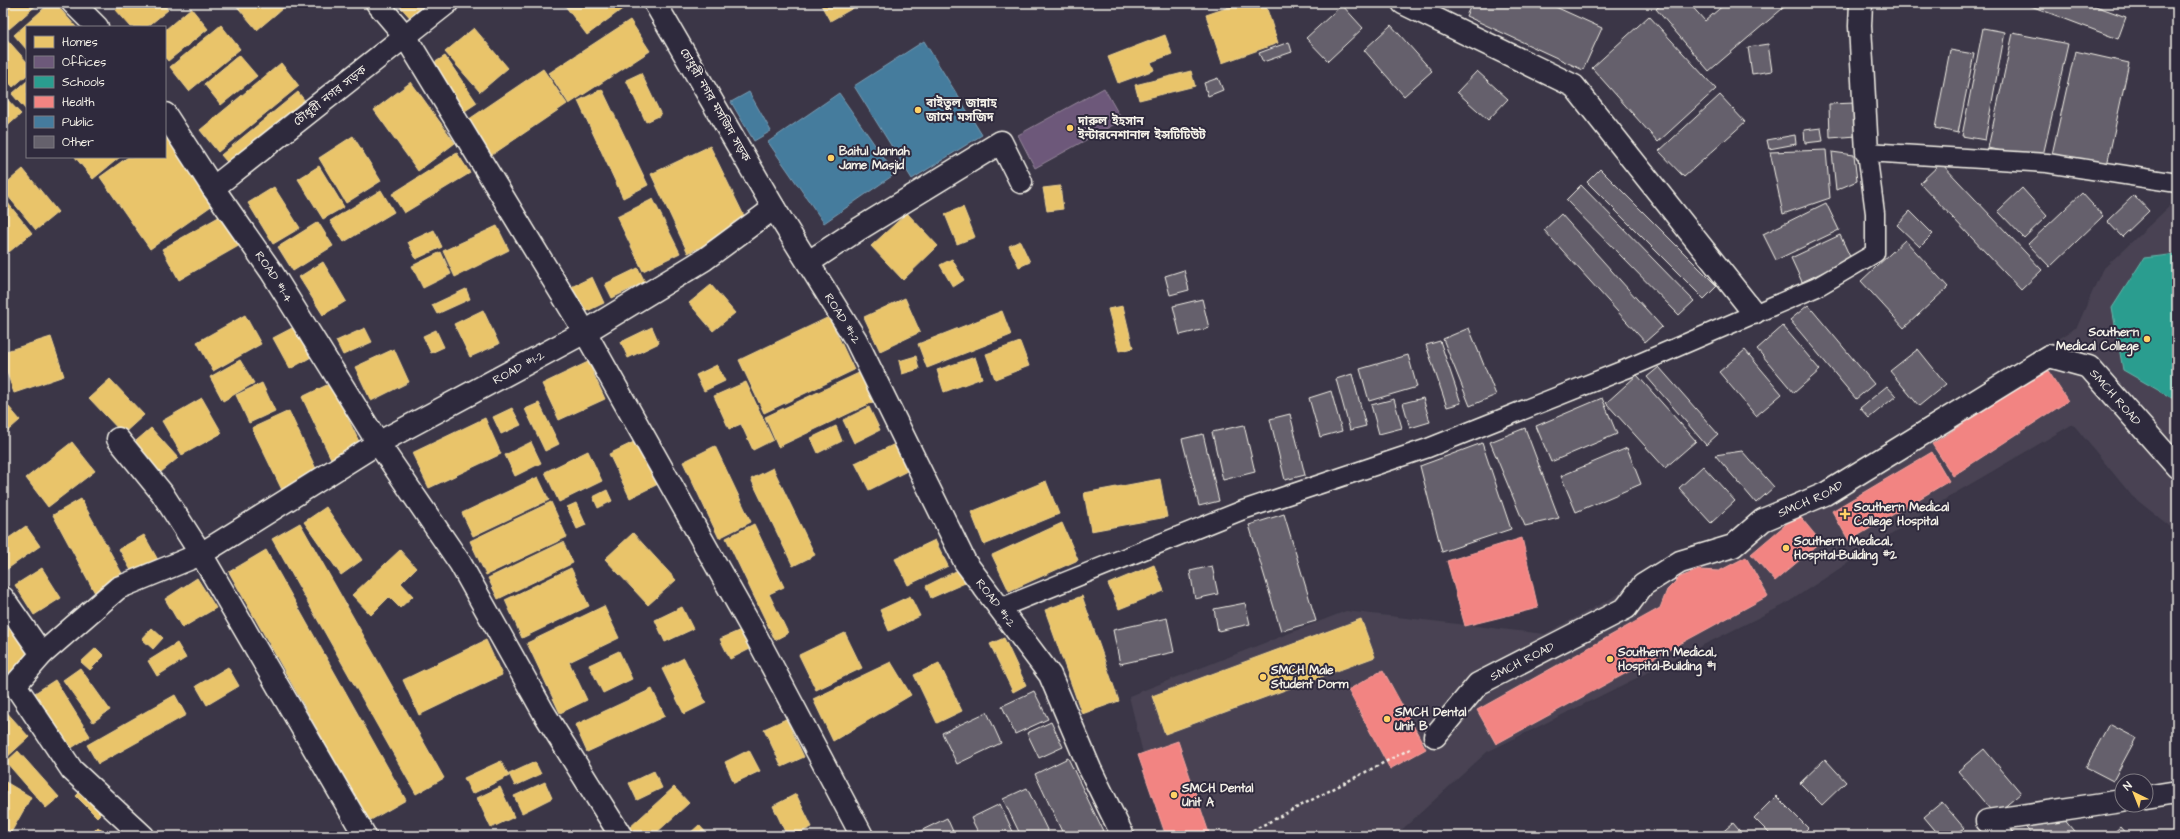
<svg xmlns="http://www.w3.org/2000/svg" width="2180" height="839" viewBox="0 0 2180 839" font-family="'Architects Daughter','Noto Sans Bengali',sans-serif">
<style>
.built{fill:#484352}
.homes{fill:#e9c46a;stroke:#ecd290}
.offices{fill:#6d597a;stroke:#96879b}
.schools{fill:#2a9d8f;stroke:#67b6aa}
.health{fill:#f28482;stroke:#f3a5a1}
.public{fill:#457b9d;stroke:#7a9eb4}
.building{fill:#65616c;stroke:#f4f1e8}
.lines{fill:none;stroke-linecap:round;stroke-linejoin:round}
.service-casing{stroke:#f4f1e8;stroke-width:21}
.minor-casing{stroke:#f4f1e8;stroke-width:25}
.path{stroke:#f4f1e8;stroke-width:2.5;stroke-dasharray:3 3;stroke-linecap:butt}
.service{stroke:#2f2a3d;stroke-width:18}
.minor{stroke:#2f2a3d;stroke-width:22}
.poi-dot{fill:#ffd166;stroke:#2f2a3d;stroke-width:1.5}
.labels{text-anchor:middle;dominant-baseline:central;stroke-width:4;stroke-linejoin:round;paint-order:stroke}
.street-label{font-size:12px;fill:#f4f1e8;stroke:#2f2a3d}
.poi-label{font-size:12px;font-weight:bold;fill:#f4f1e8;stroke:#2f2a3d;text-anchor:start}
</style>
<rect width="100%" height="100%" fill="#3b3647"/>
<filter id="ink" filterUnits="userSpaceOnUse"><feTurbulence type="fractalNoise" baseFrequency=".025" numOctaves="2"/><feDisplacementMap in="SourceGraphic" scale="8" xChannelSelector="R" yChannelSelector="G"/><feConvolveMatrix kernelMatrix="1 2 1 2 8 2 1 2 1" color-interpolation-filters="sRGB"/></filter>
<g filter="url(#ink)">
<!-- built -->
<polygon class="built" points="2177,203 2177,532 2132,496 2073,424 1950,496 1784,605 1487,752 1395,836 1163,836 1129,696 1346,611 1545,634 1824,483 2077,327 2102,270 2172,204"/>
<!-- homes -->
<g class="homes">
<polygon points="4,3 39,3 9,29 3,22"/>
<polygon points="50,3 55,3 76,27 27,27 27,50 14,35"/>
<polygon points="124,3 163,3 168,10 147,27 130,27 115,10"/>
<polygon points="234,3 289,3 257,30"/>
<polygon points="397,3 436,3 415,23"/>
<polygon points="563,3 622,3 625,7 587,35"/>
<polygon points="820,3 862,3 830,21"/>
<polygon points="1241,3 1265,3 1278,43 1222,63 1206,15"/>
<polygon points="191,8 208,29 168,61 165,57 165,30"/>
<polygon points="630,20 650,51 569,104 549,73"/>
<polygon points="221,25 240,49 189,91 170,67"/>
<polygon points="474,28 508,68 480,92 445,52"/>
<polygon points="3,35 27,62 27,75 13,87 3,76"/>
<polygon points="1165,35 1172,54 1151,62 1154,70 1118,83 1108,57"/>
<polygon points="239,55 257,76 221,105 204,84"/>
<polygon points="445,56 477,103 459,115 426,68"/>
<polygon points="281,63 299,86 218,152 200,130"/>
<polygon points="543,69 567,104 483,161 459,126"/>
<polygon points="1191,71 1195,86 1139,100 1135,85"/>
<polygon points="641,73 661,115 646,122 626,80"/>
<polygon points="27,81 27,111 12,94"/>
<polygon points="411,82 455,143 418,171 374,110"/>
<polygon points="602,89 648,185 623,198 578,101"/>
<polygon points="298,92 309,106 233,169 221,155"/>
<polygon points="3,95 21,114 3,130"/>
<polygon points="165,131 217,202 150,249 100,177 128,157 165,157"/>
<polygon points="353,136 381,181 346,203 319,158"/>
<polygon points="710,146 748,224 688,253 651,174"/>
<polygon points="457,153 470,173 404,213 392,194"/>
<polygon points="75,157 120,157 93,179"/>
<polygon points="319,166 344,207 323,219 298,179"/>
<polygon points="23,169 58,212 36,230 3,190 3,186"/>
<polygon points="1060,186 1063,209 1047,211 1043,188"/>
<polygon points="274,187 300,228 273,244 248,203"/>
<polygon points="381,190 394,212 344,242 330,221"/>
<polygon points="3,197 32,233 9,252 3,246"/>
<polygon points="653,199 680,253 643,271 617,217"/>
<polygon points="963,207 975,237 957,244 945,214"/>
<polygon points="907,213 938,246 903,280 871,246"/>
<polygon points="224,214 242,244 179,280 162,249"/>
<polygon points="318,222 333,246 293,271 278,247"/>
<polygon points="497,226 509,250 455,277 443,251"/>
<polygon points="434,230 442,247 416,259 408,242"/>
<polygon points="1020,241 1030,262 1019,267 1009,246"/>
<polygon points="441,252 451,274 423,288 412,266"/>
<polygon points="952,259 964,280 953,287 940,265"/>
<polygon points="323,262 346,301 323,315 299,277"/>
<polygon points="638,268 645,282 612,298 605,284"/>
<polygon points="592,277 604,303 577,316 565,290"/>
<polygon points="711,285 735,313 713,331 689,303"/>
<polygon points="466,289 470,299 437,314 432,305"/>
<polygon points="905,298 920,332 880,351 864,317"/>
<polygon points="1123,306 1133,348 1119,351 1108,309"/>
<polygon points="483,310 499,344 470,357 454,324"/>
<polygon points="1002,311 1011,335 927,368 918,344"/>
<polygon points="245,315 261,344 213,371 197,342"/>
<polygon points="829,317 854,370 764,413 739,360"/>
<polygon points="296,326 313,356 290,369 273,338"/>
<polygon points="652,327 659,343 628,358 621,342"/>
<polygon points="365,328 372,342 343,355 336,341"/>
<polygon points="436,330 444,347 431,353 423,336"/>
<polygon points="51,337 64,376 14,393 3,361 3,352"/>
<polygon points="1020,342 1029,366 995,379 986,354"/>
<polygon points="394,349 409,382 371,401 355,367"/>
<polygon points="916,356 919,369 902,374 899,361"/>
<polygon points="975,357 982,378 944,392 937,370"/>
<polygon points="240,360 254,383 223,401 210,377"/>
<polygon points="588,362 605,399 559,420 542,384"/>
<polygon points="717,365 725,381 704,391 696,375"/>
<polygon points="861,372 875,401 778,447 765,417"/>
<polygon points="110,379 144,415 123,434 89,398"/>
<polygon points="746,382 773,440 753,450 741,424 729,429 714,396"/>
<polygon points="262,383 275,411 249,423 236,395"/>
<polygon points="331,383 363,450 333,463 302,397"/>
<polygon points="202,398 222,433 182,455 162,421"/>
<polygon points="3,400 20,420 3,435"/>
<polygon points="539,403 559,444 545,451 525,409"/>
<polygon points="869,407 880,430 854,443 843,420"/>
<polygon points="512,408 521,425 501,434 493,417"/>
<polygon points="289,411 318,473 282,490 252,428"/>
<polygon points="485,418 501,454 429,488 412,453"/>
<polygon points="836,426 842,441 818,453 811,438"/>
<polygon points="151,428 178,458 155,477 129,447"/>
<polygon points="636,441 658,484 630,498 609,454"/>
<polygon points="72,442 95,471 48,507 26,478"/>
<polygon points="531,442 541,463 515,476 505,455"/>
<polygon points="895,444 907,471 869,490 855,463"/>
<polygon points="715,446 751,522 719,538 683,462"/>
<polygon points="588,451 602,481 559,502 545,472"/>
<polygon points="773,468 815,555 793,566 751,479"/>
<polygon points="538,477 549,500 473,536 462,513"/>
<polygon points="1160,479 1167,517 1091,531 1084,493"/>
<polygon points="1046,481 1059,514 984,545 971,512"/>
<polygon points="607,490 612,501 598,508 593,497"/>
<polygon points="81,499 124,577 95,593 53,515"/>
<polygon points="551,502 567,537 486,575 470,541"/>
<polygon points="576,503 586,525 577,529 567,507"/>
<polygon points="326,507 362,560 341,575 304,522"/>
<polygon points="300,523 444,778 416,794 272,539"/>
<polygon points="1062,523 1078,560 1009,591 992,555"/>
<polygon points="754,524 784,587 769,594 788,633 775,640 726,538"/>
<polygon points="26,526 40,546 3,572 3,542"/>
<polygon points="633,533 676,580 648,605 605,559"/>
<polygon points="144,535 158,560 133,574 119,549"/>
<polygon points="935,540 948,566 908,585 895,559"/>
<polygon points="563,542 573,563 498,599 488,578"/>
<polygon points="266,550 406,800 369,821 229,572"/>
<polygon points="400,550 416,568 401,583 413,596 400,608 389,597 371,615 352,595"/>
<polygon points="1154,565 1164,591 1119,609 1108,584"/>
<polygon points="42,568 61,598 34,615 15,585"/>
<polygon points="571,568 589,606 522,638 505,600"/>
<polygon points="958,570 965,583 931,598 926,586"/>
<polygon points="197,578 216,608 182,628 165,599"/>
<polygon points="910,596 920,616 889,631 880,610"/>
<polygon points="1082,596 1119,701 1082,714 1045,610"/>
<polygon points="604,606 619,638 569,662 587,700 560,713 527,643"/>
<polygon points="682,607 693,629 665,642 655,620"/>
<polygon points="1361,619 1375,657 1165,734 1152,696"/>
<polygon points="10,624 34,651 3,679 3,630"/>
<polygon points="152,628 163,638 153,649 142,639"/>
<polygon points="741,630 750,649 730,659 720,639"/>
<polygon points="845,633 862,668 816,690 799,655"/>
<polygon points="1004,638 1026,685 1013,692 990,644"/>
<polygon points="486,640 502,675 419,715 403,680"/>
<polygon points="177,643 186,658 157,676 148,661"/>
<polygon points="96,648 104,656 90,670 81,662"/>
<polygon points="619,651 632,679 603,693 589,665"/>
<polygon points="684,658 706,703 684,714 662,669"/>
<polygon points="891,662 911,695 833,741 813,699"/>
<polygon points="939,663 962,711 937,723 914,675"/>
<polygon points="228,667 239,686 207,705 196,686"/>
<polygon points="80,668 110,710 93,722 63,680"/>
<polygon points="55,680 90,736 70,749 35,693"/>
<polygon points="652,689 665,716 587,752 575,725"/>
<polygon points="175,695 186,715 98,764 87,745"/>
<polygon points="3,708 29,737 3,761"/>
<polygon points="786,719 804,757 782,767 764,729"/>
<polygon points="749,750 760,771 734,783 725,762"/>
<polygon points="18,751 59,797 46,808 6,762"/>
<polygon points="501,761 509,776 472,794 464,778"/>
<polygon points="535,762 541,774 515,786 509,774"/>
<polygon points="654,771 662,788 637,800 629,783"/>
<polygon points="4,781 31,797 9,836 3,836"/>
<polygon points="545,782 552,798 522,813 514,796"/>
<polygon points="85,787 106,808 97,817 76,796"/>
<polygon points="500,787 514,817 491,828 477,798"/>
<polygon points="674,787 689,803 655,834 657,836 635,836 628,829"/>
<polygon points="796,794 812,827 793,836 787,836 773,806"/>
<polygon points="699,825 709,836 687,836"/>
<polygon points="98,827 108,836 89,836"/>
</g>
<!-- offices -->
<polygon class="offices" points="1104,88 1122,120 1035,168 1018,135"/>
<!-- schools -->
<polygon class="schools" points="2177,254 2177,401 2123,370 2112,308 2144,258"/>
<!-- health -->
<g class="health">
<polygon points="2047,369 2068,401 1953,476 1932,444"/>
<polygon points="1932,452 1949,481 1849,541 1832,511"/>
<polygon points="1798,514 1821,542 1775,581 1751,554"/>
<polygon points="1522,538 1538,608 1465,626 1447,561"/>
<polygon points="1746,557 1768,596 1496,744 1477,710 1660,608 1667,590 1680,577 1699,570 1719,571"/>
<polygon points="1383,670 1426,749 1390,769 1348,690"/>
<polygon points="1178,741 1210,836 1166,836 1138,755"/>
</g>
<!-- public -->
<g class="public">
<polygon points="924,41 982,135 912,179 854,86"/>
<polygon points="749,92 771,131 754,141 731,102"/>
<polygon points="839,93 895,174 824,223 768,142"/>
</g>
<!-- building -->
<g class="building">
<polygon points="1472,3 1547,3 1602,28 1583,70 1466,16"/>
<polygon points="1663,3 1689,3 1705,21 1726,3 1789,3 1709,71 1656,9"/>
<polygon points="2023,3 2087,3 2126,17 2118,39"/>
<polygon points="1342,5 1363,28 1328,61 1306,38"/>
<polygon points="1649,16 1716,89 1658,142 1592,68"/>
<polygon points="1391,25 1432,71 1404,96 1364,50"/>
<polygon points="1983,28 2005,32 1985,140 1962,136"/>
<polygon points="2013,33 2068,44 2042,160 1988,148"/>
<polygon points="1289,42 1292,52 1263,62 1259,53"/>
<polygon points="1768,44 1772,71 1752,74 1748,47"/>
<polygon points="1950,50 1974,54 1958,133 1935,128"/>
<polygon points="2075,51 2129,63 2106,170 2051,159"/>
<polygon points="1477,71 1508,99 1488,120 1457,92"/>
<polygon points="1218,78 1223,90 1208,96 1204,83"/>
<polygon points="1720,95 1745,122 1684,177 1659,151"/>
<polygon points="1855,103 1857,136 1830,138 1829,104"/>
<polygon points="1821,128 1823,141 1805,143 1804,130"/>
<polygon points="1795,135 1796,144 1769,149 1767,140"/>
<polygon points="1826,150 1830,198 1783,214 1770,152"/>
<polygon points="1832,152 1854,155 1857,181 1836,190"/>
<polygon points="1941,163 2042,270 2021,290 1920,183"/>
<polygon points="1600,169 1717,286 1704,299 1587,182"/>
<polygon points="1581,185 1694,301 1679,315 1566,200"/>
<polygon points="2022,188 2047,216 2024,238 1998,211"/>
<polygon points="2082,193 2103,216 2050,267 2028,244"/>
<polygon points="2134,195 2149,211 2122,237 2107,221"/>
<polygon points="1826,203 1839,230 1776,260 1763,234"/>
<polygon points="1910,211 1933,234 1920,247 1897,225"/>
<polygon points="1561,214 1662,327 1645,342 1544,230"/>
<polygon points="1840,235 1851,259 1802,282 1791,258"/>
<polygon points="1905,240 1948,287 1904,328 1861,281"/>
<polygon points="1184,270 1189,290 1170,295 1165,276"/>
<polygon points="1202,299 1209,328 1180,335 1173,306"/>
<polygon points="1808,305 1874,384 1856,399 1790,320"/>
<polygon points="1783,326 1820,370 1794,393 1757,349"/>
<polygon points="1469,328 1496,395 1470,406 1443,339"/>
<polygon points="1440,341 1461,403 1447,407 1426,345"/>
<polygon points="1918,349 1946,384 1919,406 1890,371"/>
<polygon points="1745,350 1782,394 1756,416 1719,372"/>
<polygon points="1408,355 1417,387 1369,401 1360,369"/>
<polygon points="1659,367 1718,434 1706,445 1647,377"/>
<polygon points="1352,374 1366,426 1350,430 1336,379"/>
<polygon points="1637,375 1696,441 1665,468 1606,403"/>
<polygon points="1887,386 1896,396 1869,418 1860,408"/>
<polygon points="1331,391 1342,431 1320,437 1309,398"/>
<polygon points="1423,398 1430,422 1410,428 1403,403"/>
<polygon points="1602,398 1617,434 1551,462 1536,426"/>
<polygon points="1394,399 1402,428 1379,434 1371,405"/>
<polygon points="1290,414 1305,475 1285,480 1270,419"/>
<polygon points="1244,425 1255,472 1223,480 1212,432"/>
<polygon points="1525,428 1559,518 1525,526 1490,442"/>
<polygon points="1203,434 1219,501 1199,506 1182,439"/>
<polygon points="1482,443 1511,529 1442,552 1420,466"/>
<polygon points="1627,448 1641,484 1576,512 1561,476"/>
<polygon points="1742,451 1774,487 1756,503 1715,455"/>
<polygon points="1703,466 1735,501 1711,523 1679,488"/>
<polygon points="1284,514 1316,621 1281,631 1249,525"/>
<polygon points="1212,566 1218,594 1195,599 1190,571"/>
<polygon points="1245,603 1250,624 1218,631 1214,609"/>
<polygon points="1167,618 1174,652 1120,664 1113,630"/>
<polygon points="1034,691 1048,719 1015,734 1002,706"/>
<polygon points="987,712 1001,743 957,764 942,733"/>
<polygon points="1051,722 1063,747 1039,758 1027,733"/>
<polygon points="2109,724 2136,738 2113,781 2086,767"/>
<polygon points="1984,749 2021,793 1995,815 1958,771"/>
<polygon points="1068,758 1103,831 1093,836 1064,836 1035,774"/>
<polygon points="1825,759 1846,782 1822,805 1800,783"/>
<polygon points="1027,788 1050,836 1021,836 1003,799"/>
<polygon points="1776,796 1808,828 1800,836 1772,836 1754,818"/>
<polygon points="2048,800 2078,836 2033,836 2021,822"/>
<polygon points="1942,802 1964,828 1955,836 1940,836 1924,817"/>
<polygon points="1000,804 1015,836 980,836 971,818"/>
<polygon points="947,818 955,836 910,836"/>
<polygon points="1733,823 1744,836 1718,836"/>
<polygon points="2120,827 2128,836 2110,836"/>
</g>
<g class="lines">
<defs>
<polyline id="service" points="1000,608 1243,510 1428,448 1626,369 1817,287 1875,253 1875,213 1867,152 2047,163 2177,183"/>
<g id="minor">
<polyline points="73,3 97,27"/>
<polyline points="377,3 405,36 585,332 755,634 862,836"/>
<path id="s1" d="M655,3L774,208L856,340L965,562L1050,675L1090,769L1123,836"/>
<polyline points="1403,3 1574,86 1754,313"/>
<polyline points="1861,3 1860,26 1867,152"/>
<path id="s2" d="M165,114L213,188L271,271L378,443L460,563L544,713L621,836"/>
<polyline points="213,188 447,3"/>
<polyline points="809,262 859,229 1001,142 1021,182"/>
<polyline points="118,439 162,493 201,554 365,836"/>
<path id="s3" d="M3,598L42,654L118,588L201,554L378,443L585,332L705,259L774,208"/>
<polyline points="42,654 15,685 72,770 143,836"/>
<path id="s4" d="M1435,736L1478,684L1626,608L1643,585L1680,562L1733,546L1763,520L1825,494L2049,356L2089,367L2177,467"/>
<polyline points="2146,797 2177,792"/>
<polyline points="2002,836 1987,821 2122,801"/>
</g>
</defs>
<!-- service casing -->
<use href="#service" class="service-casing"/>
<!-- minor casing -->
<use href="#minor" class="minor-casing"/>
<!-- path -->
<polyline class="path" points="1242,836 1412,748"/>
<!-- service -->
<use href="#service" class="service"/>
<!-- minor -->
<use href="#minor" class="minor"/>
</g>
</g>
<!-- markers -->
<g class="poi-dot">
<circle cx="918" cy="110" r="4"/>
<circle cx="1070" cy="128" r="4"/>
<circle cx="831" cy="158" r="4"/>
<circle cx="2147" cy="339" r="4"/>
<path d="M1843 508h4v4h4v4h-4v4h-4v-4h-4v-4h4z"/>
<circle cx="1786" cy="548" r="4"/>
<circle cx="1610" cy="659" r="4"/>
<circle cx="1263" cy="677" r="4"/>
<circle cx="1387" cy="719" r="4"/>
<circle cx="1174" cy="795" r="4"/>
</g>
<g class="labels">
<!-- street labels -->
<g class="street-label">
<text transform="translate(330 96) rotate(-38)">চৌধুরী নগর সড়ক</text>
<text transform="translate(715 105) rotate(60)">চোধুরী নগর মসজিদ সড়ক</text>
<text stroke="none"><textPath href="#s2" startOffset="196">ROAD #1-4</textPath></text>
<text stroke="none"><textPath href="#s1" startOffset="367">ROAD #1-2</textPath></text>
<text stroke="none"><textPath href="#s3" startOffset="627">ROAD #1-2</textPath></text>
<text stroke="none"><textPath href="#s4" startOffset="813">SMCH ROAD</textPath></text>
<text stroke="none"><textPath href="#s4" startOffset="453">SMCH ROAD</textPath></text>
<text stroke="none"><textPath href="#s1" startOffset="691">ROAD #1-2</textPath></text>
<text stroke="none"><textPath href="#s4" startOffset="117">SMCH ROAD</textPath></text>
</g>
<!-- poi labels -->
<g class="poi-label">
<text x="926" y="103">বাইতুল জান্নাহ<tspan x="926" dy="14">জামে মসজিদ</tspan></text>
<text x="1078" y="121">দারুল ইহসান<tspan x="1078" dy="14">ইন্টারনেশানাল ইন্সটিটিউট</tspan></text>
<text x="839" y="151">Baitul Jannah<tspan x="839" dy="14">Jame Masjid</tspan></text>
<text x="2139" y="332" text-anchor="end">Southern<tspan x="2139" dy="14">Medical College</tspan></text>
<text x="1854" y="507">Southern Medical<tspan x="1854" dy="14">College Hospital</tspan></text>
<text x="1794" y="541">Southern Medical.,<tspan x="1794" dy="14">Hospital-Building #2</tspan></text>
<text x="1618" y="652">Southern Medical.,<tspan x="1618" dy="14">Hospital-Building #1</tspan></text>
<text x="1271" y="670">SMCH Male<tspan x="1271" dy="14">Student Dorm</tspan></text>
<text x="1395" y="712">SMCH Dental<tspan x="1395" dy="14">Unit B</tspan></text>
<text x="1182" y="788">SMCH Dental<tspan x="1182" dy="14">Unit A</tspan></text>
</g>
</g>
<!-- margin -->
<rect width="2180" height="839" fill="none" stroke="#2f2a3d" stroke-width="16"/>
<rect x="8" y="8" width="2164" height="823" fill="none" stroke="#f4f1e8" stroke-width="1.5" filter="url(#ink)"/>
<!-- legend -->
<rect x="26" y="26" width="140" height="132" fill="#2f2a3d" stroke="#7e7a81"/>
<rect x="34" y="36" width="20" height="12" fill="#e9c46a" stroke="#7e7a81"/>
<text x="62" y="46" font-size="12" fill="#f4f1e8">Homes</text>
<rect x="34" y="56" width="20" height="12" fill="#6d597a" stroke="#7e7a81"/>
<text x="62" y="66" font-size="12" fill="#f4f1e8">Offices</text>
<rect x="34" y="76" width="20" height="12" fill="#2a9d8f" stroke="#7e7a81"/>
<text x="62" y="86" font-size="12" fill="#f4f1e8">Schools</text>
<rect x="34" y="96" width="20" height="12" fill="#f28482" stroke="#7e7a81"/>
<text x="62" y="106" font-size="12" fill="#f4f1e8">Health</text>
<rect x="34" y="116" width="20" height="12" fill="#457b9d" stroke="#7e7a81"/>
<text x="62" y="126" font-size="12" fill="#f4f1e8">Public</text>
<rect x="34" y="136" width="20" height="12" fill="#65616c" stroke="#7e7a81"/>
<text x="62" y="146" font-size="12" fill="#f4f1e8">Other</text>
<!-- north arrow -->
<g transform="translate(2134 793) rotate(317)"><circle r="19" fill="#2f2a3d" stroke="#7e7a81"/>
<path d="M0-3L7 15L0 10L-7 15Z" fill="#ffd166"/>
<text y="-6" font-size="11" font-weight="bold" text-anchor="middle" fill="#f4f1e8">N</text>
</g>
</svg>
